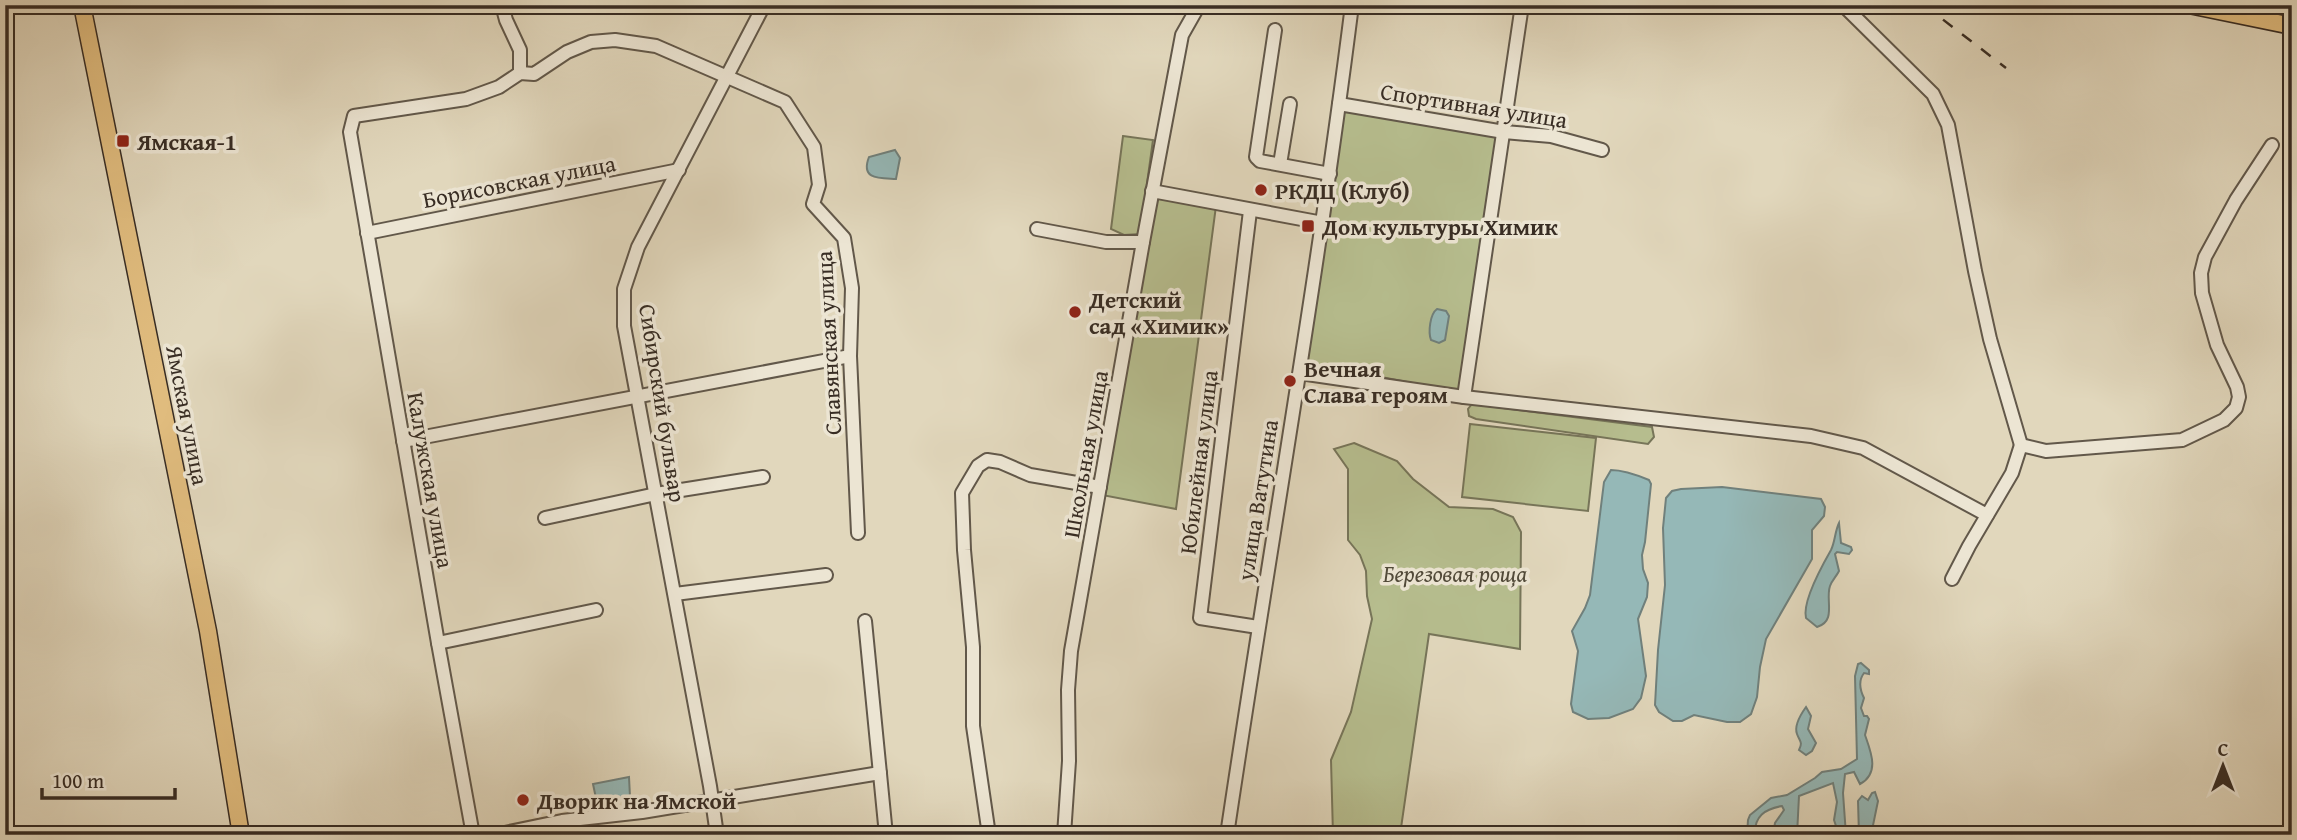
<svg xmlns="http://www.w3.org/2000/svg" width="2297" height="840" viewBox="0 0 2297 840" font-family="'Gentium Book Plus',serif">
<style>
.green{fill:#b6bd8e;stroke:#777559;stroke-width:2}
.water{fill:#95b8b7;stroke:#70807c;stroke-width:2}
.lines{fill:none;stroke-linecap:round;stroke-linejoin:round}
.minor-casing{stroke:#62584a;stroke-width:16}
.major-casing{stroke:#382d24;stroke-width:19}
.minor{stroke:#ece5d3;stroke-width:12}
.major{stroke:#e0bc7e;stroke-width:16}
.rail{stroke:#382d24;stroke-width:2.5;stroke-dasharray:12 12;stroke-linecap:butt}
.poi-dot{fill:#8f2418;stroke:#ece5d3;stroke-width:2.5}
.labels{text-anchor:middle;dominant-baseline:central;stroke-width:7;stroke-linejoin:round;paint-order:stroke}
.street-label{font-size:23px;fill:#382d24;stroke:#ece5d3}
.poi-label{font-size:23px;font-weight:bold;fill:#382d24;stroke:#ece5d3;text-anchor:start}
.park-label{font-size:23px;font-style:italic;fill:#514a39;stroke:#ece5d3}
</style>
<rect width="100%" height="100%" fill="#e1d7bc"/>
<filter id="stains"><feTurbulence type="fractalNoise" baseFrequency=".00286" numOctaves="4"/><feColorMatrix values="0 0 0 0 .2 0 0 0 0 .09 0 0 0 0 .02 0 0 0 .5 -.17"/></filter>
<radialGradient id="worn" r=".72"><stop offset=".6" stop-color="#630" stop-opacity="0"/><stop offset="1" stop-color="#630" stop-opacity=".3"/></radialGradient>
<!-- green -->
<g class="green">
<polygon points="1343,109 1498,136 1460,392 1307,363"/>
<polygon points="1123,136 1153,140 1140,234 1124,235 1111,229"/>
<polygon points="1153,193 1216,206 1176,509 1102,495"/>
<polygon points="1472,404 1652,427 1654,437 1648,444 1476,419 1469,416 1468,409"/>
<polygon points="1470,424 1596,438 1588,511 1462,497"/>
<polygon points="1354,443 1397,461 1413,479 1449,507 1493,509 1513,517 1521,532 1520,649 1429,634 1400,835 1333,835 1331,760 1351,712 1372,619 1367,596 1366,571 1360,555 1348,540 1348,469 1334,449"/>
</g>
<!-- water -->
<g class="water">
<path d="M895,150L900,158L896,179C880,178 860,180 869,157Z"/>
<path d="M1437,309L1446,311L1449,316L1445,340L1439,343L1431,340C1428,332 1430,314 1437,309Z"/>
<path d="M1611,470C1623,470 1637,475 1649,480L1651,484L1645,542L1642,555L1643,569L1648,583L1647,597L1638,619L1646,676L1641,698L1633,709L1609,718L1588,719L1573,712L1571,704L1578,651L1572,631L1585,608L1590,595L1604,482Z"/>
<polygon points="1722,487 1821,499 1825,507 1824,516 1812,530 1812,559 1766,639 1760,667 1757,697 1751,714 1740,722 1727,722 1694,715 1682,721 1673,721 1659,712 1655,705 1658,650 1665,585 1663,528 1666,498 1672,491 1681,489"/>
<path d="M1839,523L1841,543L1851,547L1852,550L1849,554L1837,552L1835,554L1839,571C1836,577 1832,580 1830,586C1825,600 1837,621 1817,627L1806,618C1802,602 1823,564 1831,550C1835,542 1835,531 1839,523Z"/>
<path d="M1861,663L1869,670V674L1864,673C1858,681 1860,690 1864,698L1861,708L1864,716H1867L1869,719L1865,735C1871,752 1880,773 1860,784L1854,772L1845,774L1843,793L1846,835H1839L1834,820L1837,802L1833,783L1799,796L1797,835H1773L1775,823L1784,810L1782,806C1765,809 1754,816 1755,835H1747L1748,820L1750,815L1771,798L1787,795L1815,778L1822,772L1841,769L1857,759L1855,676L1858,664Z"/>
<path d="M1806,707L1811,716L1808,729L1816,743L1812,751L1806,755L1799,750C1803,742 1800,742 1797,734C1794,726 1801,714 1806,707Z"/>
<polygon points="629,777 630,797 597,803 593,784"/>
<polygon points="1875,792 1878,801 1871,835 1859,835 1858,801 1862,796 1868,800 1872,793"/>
</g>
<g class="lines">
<defs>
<g id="minor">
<polyline points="502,5 506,20 520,50 520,73"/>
<polyline points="1843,5 1933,94 1948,125 1975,271 1990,339 2021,445"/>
<polyline points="1275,30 1256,157 1260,161 1330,174"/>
<polyline points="1339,104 1504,132 1551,136 1602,150"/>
<polyline points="1280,164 1290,104"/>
<polyline points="1152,191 1323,223"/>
<polyline points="1250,211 1200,618 1258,627"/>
<polyline points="1037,229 1106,242 1143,242"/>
<polyline points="367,233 679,170"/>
<polyline points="1300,373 1464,397 1811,436 1863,448 1987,515"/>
<polyline points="1464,397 1522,5"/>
<polyline points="403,441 850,356"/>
<polyline points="545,518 656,494 763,477"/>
<polyline points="1952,579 1969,546 2012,473 2021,445 2046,451 2182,440 2224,420 2236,408 2239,397 2237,387 2217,345 2202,293 2201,273 2205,257 2236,200 2272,145"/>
<polyline points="675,594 826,575"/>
<polyline points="865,621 886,835"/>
<polyline points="438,643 596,610"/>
<polyline points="473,835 438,643 350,132 354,116 466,99 499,87 520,73 534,74 567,52 591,42 615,40 656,46 785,102 814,147 819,185 813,204 844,238 852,288 850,356 858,533"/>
<polyline points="495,835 562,821 642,812 880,773"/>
<polyline points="717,835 710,786 624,326 624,289 638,247 764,5"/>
<polyline points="989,835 973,726 973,647 964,550 962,493 978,466 987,460 1000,462 1030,475 1100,487"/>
<polyline points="1064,835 1069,761 1068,690 1071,651 1143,242 1182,35 1199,5"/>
<path d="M1227,835C1268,558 1317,283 1352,5"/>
</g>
<g id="major">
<polyline points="82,5 208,631 241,835"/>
<polyline points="2189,5 2292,26"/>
</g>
</defs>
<!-- minor casing -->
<use href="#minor" class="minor-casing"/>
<!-- major casing -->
<use href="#major" class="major-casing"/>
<!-- minor -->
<use href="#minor" class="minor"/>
<!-- major -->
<use href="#major" class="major"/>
<!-- rail -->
<polyline class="rail" points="1924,5 2006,68"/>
</g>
<!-- markers -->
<g class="poi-dot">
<rect x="116" y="134" width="14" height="14" rx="3.5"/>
<circle cx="1261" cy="190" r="7"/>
<rect x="1301" y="219" width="14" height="14" rx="3.5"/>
<circle cx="1075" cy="312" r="7"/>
<circle cx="1290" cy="381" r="7"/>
<circle cx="523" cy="800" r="7"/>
</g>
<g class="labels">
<!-- street labels -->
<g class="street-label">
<text transform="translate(1474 105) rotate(9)">Спортивная улица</text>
<text transform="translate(519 181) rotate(-11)">Борисовская улица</text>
<text transform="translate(828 343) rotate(-93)">Славянская улица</text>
<text transform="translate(663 403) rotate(81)">Сибирский бульвар</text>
<text transform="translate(188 415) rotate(79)">Ямская улица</text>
<text transform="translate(1085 454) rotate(-80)">Школьная улица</text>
<text transform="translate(1198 462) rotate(-83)">Юбилейная улица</text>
<text transform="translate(431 480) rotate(80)">Калужская улица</text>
<text transform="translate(1257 500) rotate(-81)">улица Ватутина</text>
</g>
<!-- poi labels -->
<g class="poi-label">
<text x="137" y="141">Ямская-1</text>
<text x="1275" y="190">РКДЦ (Клуб)</text>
<text x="1322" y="226">Дом культуры Химик</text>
<text x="1089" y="299">Детский<tspan x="1089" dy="26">сад «Химик»</tspan></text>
<text x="1304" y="368">Вечная<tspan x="1304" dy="26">Слава героям</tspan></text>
<text x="537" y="800">Дворик на Ямской</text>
</g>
<!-- park labels -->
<g class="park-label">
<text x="1455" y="573">Березовая роща</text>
</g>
</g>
<!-- margin -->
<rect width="2297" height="840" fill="none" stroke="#e1d7bc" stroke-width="28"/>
<rect x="7" y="7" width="2283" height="826" fill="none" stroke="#382d24" stroke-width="3.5"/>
<rect x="14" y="14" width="2269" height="812" fill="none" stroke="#382d24" stroke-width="2"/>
<!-- north arrow -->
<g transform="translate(2223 766)" stroke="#ece5d3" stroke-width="5" paint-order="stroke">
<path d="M0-5L12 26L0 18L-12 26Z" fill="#382d24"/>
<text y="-10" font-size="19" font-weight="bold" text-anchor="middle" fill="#382d24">С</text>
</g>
<!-- scale -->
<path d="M42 788v10h133v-10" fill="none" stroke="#382d24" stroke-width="3.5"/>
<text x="52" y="788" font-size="21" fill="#382d24" stroke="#ece5d3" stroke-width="5" paint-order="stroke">100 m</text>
<rect width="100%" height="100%" filter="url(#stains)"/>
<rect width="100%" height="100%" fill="url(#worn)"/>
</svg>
